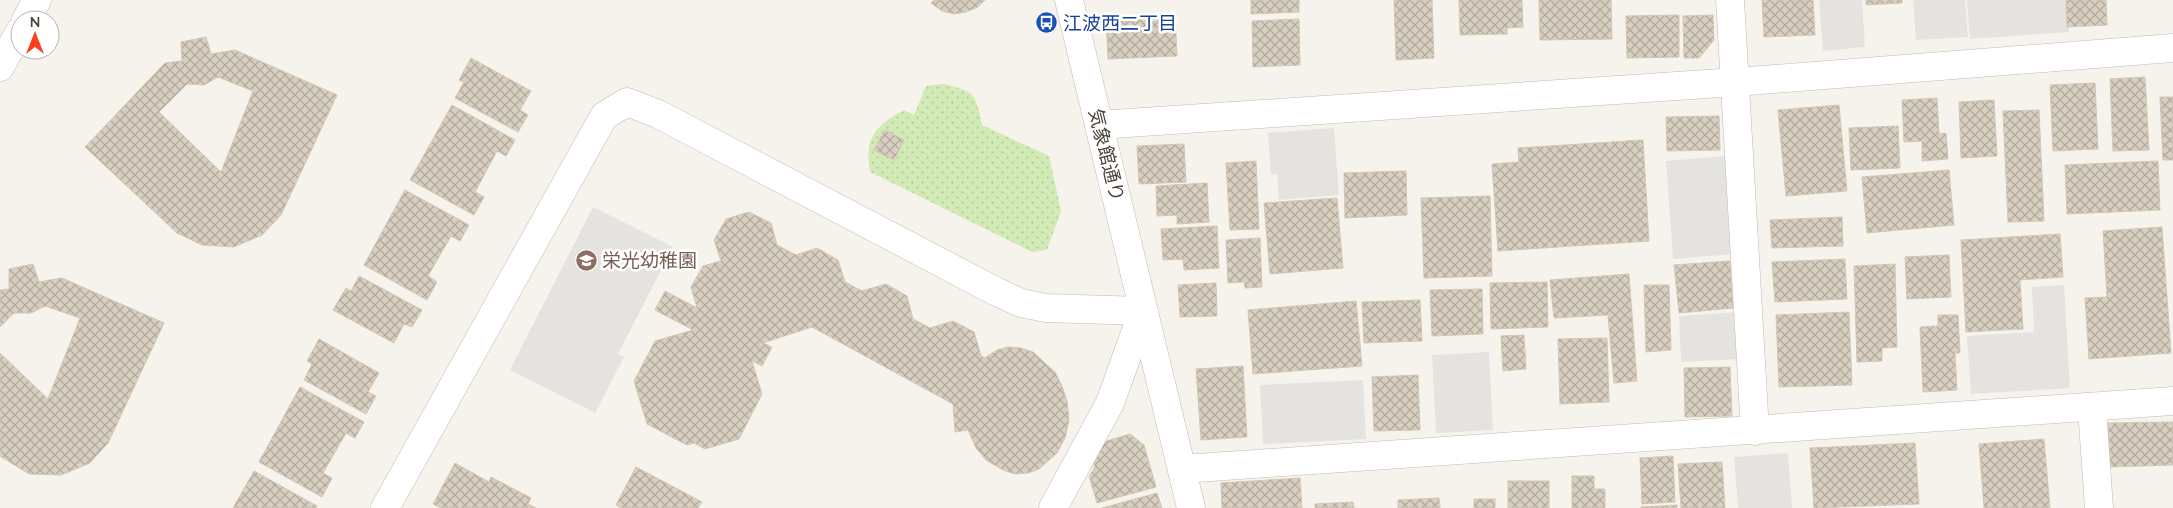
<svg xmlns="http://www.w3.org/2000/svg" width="2173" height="508" viewBox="0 0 2173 508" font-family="Mulish,'Noto Sans JP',sans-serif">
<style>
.grass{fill:url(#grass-dots)}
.parking{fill:#e5e3e0}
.building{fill:url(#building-cross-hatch);stroke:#d3c7b4;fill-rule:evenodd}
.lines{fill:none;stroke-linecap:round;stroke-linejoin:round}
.minor-casing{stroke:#c2bbae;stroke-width:29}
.minor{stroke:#fff;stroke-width:28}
.labels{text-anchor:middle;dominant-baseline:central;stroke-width:5;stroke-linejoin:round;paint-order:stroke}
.transit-label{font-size:19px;fill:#164399;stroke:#fff;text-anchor:start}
.street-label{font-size:19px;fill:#4b4439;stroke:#fff}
.education-label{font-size:19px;fill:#785e54;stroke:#fff;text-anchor:start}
</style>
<defs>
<pattern id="grass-dots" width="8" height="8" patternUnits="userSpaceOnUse" patternTransform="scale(1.25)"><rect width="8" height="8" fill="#d2eab5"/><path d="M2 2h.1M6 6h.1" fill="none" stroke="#b6ca9c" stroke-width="1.8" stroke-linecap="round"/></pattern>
<pattern id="building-cross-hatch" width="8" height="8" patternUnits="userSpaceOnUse" patternTransform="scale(1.25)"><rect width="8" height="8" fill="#d8cfc1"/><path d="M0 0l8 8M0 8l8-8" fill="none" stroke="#b1aa9e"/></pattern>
</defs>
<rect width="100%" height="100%" fill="#f6f3ec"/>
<!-- grass -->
<path class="grass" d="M943,84C975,91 976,94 982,125L1049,156L1061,211L1047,250L1032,252L870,172C864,138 875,126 904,110L914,115L926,86Z"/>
<!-- parking -->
<g class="parking">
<polygon points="1819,0 1862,0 1865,47 1823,51"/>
<polygon points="1913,0 1965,0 1968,37 1916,40"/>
<polygon points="1967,0 2067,0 2069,32 1970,39"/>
<polygon points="1334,128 1339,195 1279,200 1277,174 1271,174 1268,133"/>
<polygon points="1727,156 1734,254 1673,259 1666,161"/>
<polygon points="593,207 673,247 618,354 624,357 595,413 510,370"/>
<polygon points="2064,285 2070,388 1971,394 1967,336 2034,332 2032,287"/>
<polygon points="1738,312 1741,359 1681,362 1679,316"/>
<polygon points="1489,352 1493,430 1436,433 1432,355"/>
<polygon points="1363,380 1366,439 1263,444 1260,385"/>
<polygon points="1788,453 1792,508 1738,508 1734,457"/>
</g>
<!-- building -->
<g class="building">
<polygon points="934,0 985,0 978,7 966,12 954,14 942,11 931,3"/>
<polygon points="1251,0 1299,0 1299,12 1251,14"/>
<polygon points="1394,0 1432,0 1434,58 1396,60"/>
<polygon points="1459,0 1522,0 1523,27 1507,28 1507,34 1460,35"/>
<polygon points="1539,0 1611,0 1612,39 1540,40"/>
<polygon points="1762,0 1813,0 1815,35 1764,37"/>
<polygon points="1866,0 1902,0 1902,3 1866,5"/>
<polygon points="2066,0 2106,0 2107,25 2067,27"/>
<polygon points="1175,14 1177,56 1108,59 1106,17"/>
<polygon points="1679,15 1679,57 1627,58 1626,16"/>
<polygon points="1713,15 1714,40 1699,58 1684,58 1683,16"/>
<polygon points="1299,19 1300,65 1253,67 1252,21"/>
<path d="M206,37L211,54L235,50L337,95L281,215L262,235L234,247L202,245L177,233L85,147L165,63L182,61L181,42ZM218,77L253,91L221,172L159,112L187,84L204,85Z"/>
<polygon points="471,58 531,91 520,110 528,115 518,132 455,98 464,82 459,80"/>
<polygon points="2145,77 2149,150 2113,151 2110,79"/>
<polygon points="2095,83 2098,149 2053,151 2050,85"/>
<polygon points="2160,97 2173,97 2173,160 2163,160"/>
<polygon points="1937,98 1939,134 1946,133 1948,159 1922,161 1922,141 1904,142 1902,100"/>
<polygon points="1994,100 1997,156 1961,158 1959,102"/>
<polygon points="452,105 515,140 506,156 497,151 475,192 484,197 474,215 410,180"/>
<polygon points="1839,105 1847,191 1786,196 1778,110"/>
<polygon points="2039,110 2044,221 2008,222 2003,111"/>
<polygon points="1719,116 1720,150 1667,151 1666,117"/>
<polygon points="1898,126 1900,168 1851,170 1849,128"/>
<polygon points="885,130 904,140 894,160 874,150"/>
<polygon points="1643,140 1649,241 1498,251 1492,164 1519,162 1518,148"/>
<polygon points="1184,144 1186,182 1139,184 1137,146"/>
<polygon points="1256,161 1259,229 1230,230 1226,163"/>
<polygon points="2158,161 2160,210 2067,214 2065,165"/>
<polygon points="1949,170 1954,225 1867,233 1862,177"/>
<polygon points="1406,171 1407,215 1345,218 1344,173"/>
<polygon points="1207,183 1209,222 1177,224 1177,215 1157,216 1156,186"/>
<polygon points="405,190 469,225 460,241 451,236 428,276 437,282 427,300 364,265"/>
<polygon points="1490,196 1492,276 1424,278 1421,198"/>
<polygon points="1337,198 1343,268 1270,274 1264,203"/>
<polygon points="749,212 771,223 777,245 796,255 817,248 838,260 845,282 862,291 886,284 907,296 913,319 930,328 953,321 974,332 981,356 985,358 997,350 1008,347 1021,348 1033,352 1055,372 1062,386 1067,401 1069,420 1065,438 1057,453 1039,469 1028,473 1015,474 1003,470 986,460 976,448 968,430 955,432 953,404 812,327 763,343 772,347 762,366 752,361 762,394 739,439 705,449 694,443 687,445 647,424 634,381 655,341 693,330 655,310 665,291 697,308 691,287 703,266 721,261 714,240 726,219"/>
<polygon points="1842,217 1843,246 1772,248 1770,220"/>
<polygon points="1217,226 1219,268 1184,270 1183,259 1163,260 1161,229"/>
<polygon points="2162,227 2171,353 2089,359 2085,298 2107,297 2103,231"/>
<polygon points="2060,234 2063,277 2020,280 2023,329 1966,332 1961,240"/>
<polygon points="1260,238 1262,287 1245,288 1244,282 1228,283 1226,240"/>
<polygon points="1949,255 1951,297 1907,299 1905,257"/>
<polygon points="1845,259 1847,299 1775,302 1772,262"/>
<polygon points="1730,261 1733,308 1679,313 1674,265"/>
<polygon points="33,264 39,282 62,278 164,323 108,443 90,463 61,475 29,474 0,456 0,353 48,399 80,318 45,306 31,313 14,313 0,327 0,290 9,289 9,269"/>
<polygon points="1895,264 1897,347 1882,348 1882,361 1857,362 1854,266"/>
<polygon points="1629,274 1637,381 1614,383 1608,315 1554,318 1550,280"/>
<polygon points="359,276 422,310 412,327 404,324 394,343 333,310 346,288 351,291"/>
<polygon points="1547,282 1548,327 1491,329 1490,283"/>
<polygon points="1216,283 1217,316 1180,317 1178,285"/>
<polygon points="1644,285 1669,285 1671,350 1646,352"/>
<polygon points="1482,289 1483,334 1432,336 1430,290"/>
<polygon points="1420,300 1422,341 1364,343 1362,302"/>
<polygon points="1356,301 1362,366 1253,374 1248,310"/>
<polygon points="1849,312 1852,385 1779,387 1776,315"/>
<polygon points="1938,315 1958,315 1960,353 1955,353 1957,390 1923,392 1920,327 1938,326"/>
<polygon points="1524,335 1526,369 1503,371 1501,336"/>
<polygon points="1607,338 1609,402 1560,404 1558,339"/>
<polygon points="319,339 379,373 368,392 376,396 366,414 304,380 312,364 307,361"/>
<polygon points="1243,366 1247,437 1201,440 1196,369"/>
<polygon points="1730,367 1732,416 1685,417 1684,368"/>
<polygon points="1418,375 1420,430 1374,431 1372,377"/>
<polygon points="300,387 364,422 355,438 346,433 323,473 332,478 322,497 259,462"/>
<polygon points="2173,422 2173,465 2110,467 2108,423"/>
<polygon points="1130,434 1144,445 1156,487 1097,503 1089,476 1094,469 1095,455 1100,443"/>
<polygon points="2044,439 2050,508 1984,508 1979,444"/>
<polygon points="1915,443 1919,504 1814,508 1810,448"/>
<polygon points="1673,456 1675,502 1642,504 1640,458"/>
<polygon points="1722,462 1725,508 1681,508 1678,464"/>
<polygon points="455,463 489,482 491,477 531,498 528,504 536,508 441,508 433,504"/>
<polygon points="636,467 702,502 698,508 621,508 616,505"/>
<polygon points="254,471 317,506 316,508 233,508"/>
<polygon points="1572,476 1594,476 1594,489 1605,489 1605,508 1572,508"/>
<polygon points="1300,478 1302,508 1222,508 1221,483"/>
<rect x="1508" y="481" width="41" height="27"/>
<polygon points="1157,493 1162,508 1102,508"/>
<polygon points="1439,498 1440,508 1398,508 1398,500"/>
<rect x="1474" y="499" width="21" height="9"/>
<polygon points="1353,502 1354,508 1315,508 1315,504"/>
<polygon points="1677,505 1677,508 1641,508 1641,507"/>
</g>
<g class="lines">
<defs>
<g id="minor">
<polyline points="1069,0 1191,508"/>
<polyline points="1730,0 1755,431"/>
<polyline points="26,20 37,0"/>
<polyline points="0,67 20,31"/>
<polyline points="1099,125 1736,82 2173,48"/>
<polyline points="2092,408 2099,508"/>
<polyline points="1182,469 2173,401"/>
<polyline points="385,508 604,116 627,102 658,114 995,291 1021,303 1046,308 1143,311"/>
<polyline points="1053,508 1110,403 1143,311"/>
</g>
</defs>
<!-- minor casing -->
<use href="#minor" class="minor-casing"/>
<!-- minor -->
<use href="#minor" class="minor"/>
</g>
<!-- icons -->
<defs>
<symbol id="bus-disc" viewBox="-11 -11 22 22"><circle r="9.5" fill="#1a4fb4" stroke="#fff"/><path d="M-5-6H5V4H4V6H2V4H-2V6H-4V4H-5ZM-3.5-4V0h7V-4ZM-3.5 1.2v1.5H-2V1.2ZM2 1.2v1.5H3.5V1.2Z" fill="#fff"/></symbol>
<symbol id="school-disc" viewBox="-11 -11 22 22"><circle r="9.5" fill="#8d6e63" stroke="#fff"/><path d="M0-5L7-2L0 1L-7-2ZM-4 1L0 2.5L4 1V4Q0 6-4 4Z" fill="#fff"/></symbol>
</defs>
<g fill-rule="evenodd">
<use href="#bus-disc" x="1034" y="10" width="25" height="25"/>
<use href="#school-disc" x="574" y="248" width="25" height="25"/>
</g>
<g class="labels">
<!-- transit labels -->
<g class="transit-label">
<text x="1063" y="23">江波西二丁目</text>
</g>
<!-- street labels -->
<g class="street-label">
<text transform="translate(1107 155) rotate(76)">気象館通り</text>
</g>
<!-- education labels -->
<g class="education-label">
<text x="602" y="260">栄光幼稚園</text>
</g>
</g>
<!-- north arrow -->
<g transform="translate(35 35)"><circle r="24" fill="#ffffff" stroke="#b7b4b0"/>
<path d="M0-4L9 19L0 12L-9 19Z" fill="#fc3f1d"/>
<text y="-8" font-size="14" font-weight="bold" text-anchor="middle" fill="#4b4439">N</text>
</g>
</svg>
